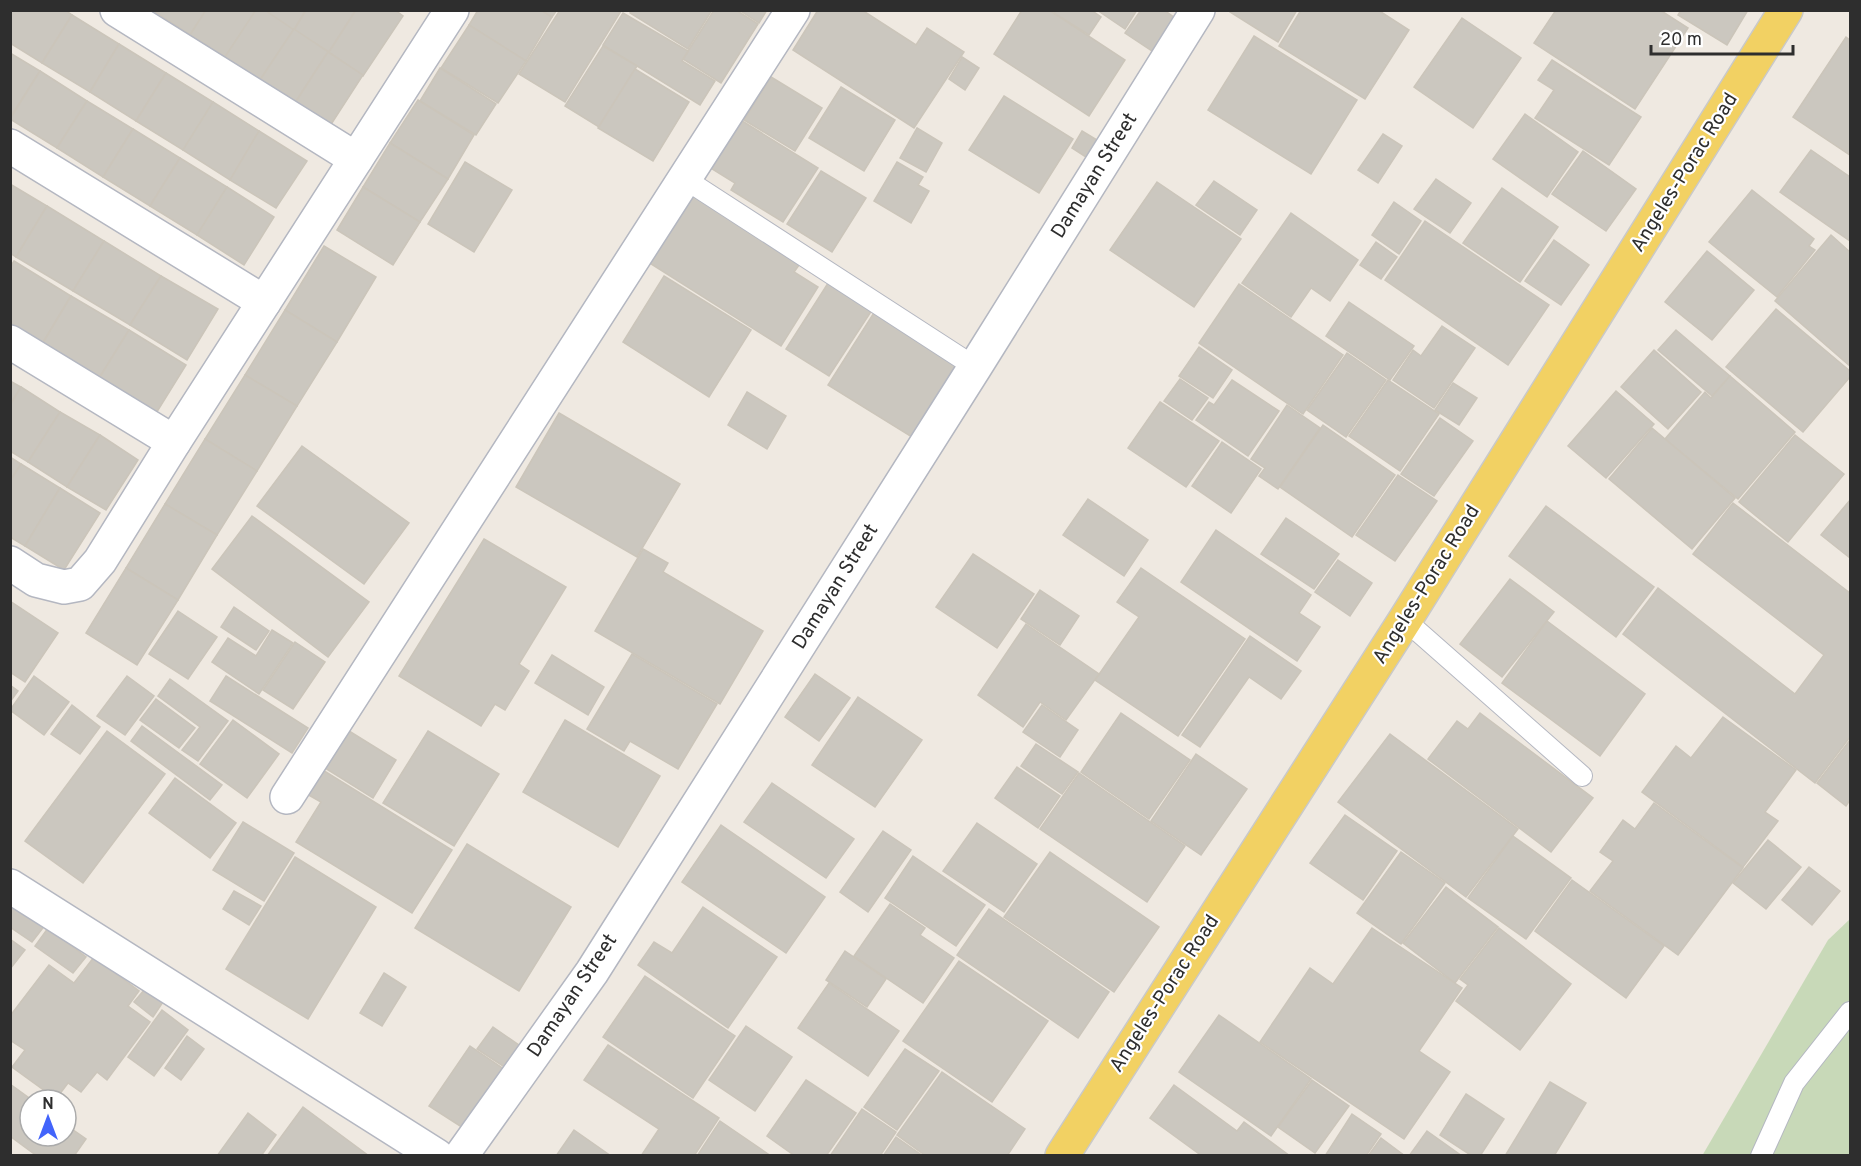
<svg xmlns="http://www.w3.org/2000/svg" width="1861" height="1166" viewBox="0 0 1861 1166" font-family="Overpass,sans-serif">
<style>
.cemetery{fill:#c8d9b8}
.building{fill:#cbc7bf;stroke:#cbc5ba;stroke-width:1.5}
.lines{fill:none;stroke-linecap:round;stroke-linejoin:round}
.service-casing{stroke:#b4b7c1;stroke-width:22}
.minor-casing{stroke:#b4b7c1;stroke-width:36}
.primary-casing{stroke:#c9c9c9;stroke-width:36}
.service{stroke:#fff;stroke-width:20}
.minor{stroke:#fff;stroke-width:33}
.primary{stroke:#f2d163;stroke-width:33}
.labels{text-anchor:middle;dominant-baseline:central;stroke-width:4.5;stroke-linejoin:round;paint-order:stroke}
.street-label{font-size:20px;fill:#2e2e2e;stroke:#fff}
</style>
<rect width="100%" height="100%" fill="#efe9e1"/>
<!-- cemetery -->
<polygon class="cemetery" points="1850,919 1850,1155 1702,1156 1828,940"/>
<!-- building -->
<g class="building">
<polygon points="10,10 65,10 72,15 42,63 10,43"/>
<polygon points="156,10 206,10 190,35 155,12"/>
<polygon points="206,10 256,10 225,57 190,35"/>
<polygon points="256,10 265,10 294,29 260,80 225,57"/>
<polygon points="265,10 306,10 294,30"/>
<polygon points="306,10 356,10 329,52 294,30"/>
<polygon points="356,10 395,10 403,16 363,76 329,52"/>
<polygon points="478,10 541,10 552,17 526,61 469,25"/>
<polygon points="541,10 557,10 552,17"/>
<polygon points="560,10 621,11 565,102 519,74"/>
<polygon points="631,10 712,10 688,49 630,13"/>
<polygon points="714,10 736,10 758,24 721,83 683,59"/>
<polygon points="739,10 767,10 759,23"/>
<polygon points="818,10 862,10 916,45 927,28 964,52 914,128 793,50"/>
<polygon points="1022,10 1049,10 1125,60 1089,116 994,54"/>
<polygon points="1056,10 1091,10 1101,17 1089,35 1054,13"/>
<polygon points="1097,10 1137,10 1125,29"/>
<polygon points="1141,10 1164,10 1175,18 1152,51 1125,33"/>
<polygon points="1231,10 1297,10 1278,42 1230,12"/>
<polygon points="1301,10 1378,10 1409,30 1365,99 1279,46"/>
<polygon points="1556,10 1660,10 1688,28 1635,109 1534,43"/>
<polygon points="1681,10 1748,10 1727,45 1678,15"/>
<polygon points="623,13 688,51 682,61 715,81 700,105 603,45"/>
<polygon points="72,15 119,44 90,92 42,63"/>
<polygon points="1462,18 1521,58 1473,128 1414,87"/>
<polygon points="469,25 526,61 498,103 441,68"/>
<polygon points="294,29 328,52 295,103 260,80"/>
<polygon points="1254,36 1357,100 1311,174 1208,110"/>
<polygon points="1846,37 1850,40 1850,155 1793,117"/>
<polygon points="119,44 166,73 136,121 90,92"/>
<polygon points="603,46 637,66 599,127 565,106"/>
<polygon points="328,52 363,75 330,126 295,103"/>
<polygon points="10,53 40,71 10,118"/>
<polygon points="962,57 979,68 965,90 949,79"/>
<polygon points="1552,60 1641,117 1609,165 1535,118 1554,90 1538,80"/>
<polygon points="440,68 496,104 476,135 420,101"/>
<polygon points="635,69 689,102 653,161 598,128"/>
<polygon points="40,71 87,101 57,148 10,119"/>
<polygon points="166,73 213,102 183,150 136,121"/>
<polygon points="771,77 822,108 795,151 744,120"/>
<polygon points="841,87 895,120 864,171 809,138"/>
<polygon points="1004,96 1073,139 1039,193 969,150"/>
<polygon points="418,100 474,135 448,179 390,143"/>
<polygon points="87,101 133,129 103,177 57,148"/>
<polygon points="213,102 259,131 230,180 183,150"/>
<polygon points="1525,114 1578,152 1547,197 1493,159"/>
<polygon points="739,119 818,168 783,222 731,190 735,183 709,167"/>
<polygon points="917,128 942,143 926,172 900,158"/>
<polygon points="133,129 180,158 150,206 103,177"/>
<polygon points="259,131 307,161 276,208 230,180"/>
<polygon points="1082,131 1102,143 1092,161 1072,148"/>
<polygon points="1383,134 1402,146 1378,183 1358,170"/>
<polygon points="390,143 448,179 420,222 363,187"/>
<polygon points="1811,150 1850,177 1850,241 1780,192"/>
<polygon points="1583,151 1636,189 1606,231 1552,194"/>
<polygon points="180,158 227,187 197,235 150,206"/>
<polygon points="465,162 512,190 474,252 428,224"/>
<polygon points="897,162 923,177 918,185 929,191 911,223 874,201"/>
<polygon points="821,171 866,198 832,252 787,224"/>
<polygon points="1436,179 1471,203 1450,233 1414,209"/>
<polygon points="1214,181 1257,210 1240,235 1196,205"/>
<polygon points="1157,182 1241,239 1194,307 1110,250"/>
<polygon points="10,184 47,206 16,257 10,253"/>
<polygon points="227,187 274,217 244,265 197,235"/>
<polygon points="363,187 420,222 393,265 337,230"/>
<polygon points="1502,188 1558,227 1520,282 1463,243"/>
<polygon points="1752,190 1814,239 1809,246 1815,250 1777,297 1709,242"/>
<polygon points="692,191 802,261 794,272 818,287 781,346 648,262"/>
<polygon points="1394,202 1421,221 1399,254 1372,235"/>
<polygon points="47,206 104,241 73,291 16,257"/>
<polygon points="1291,213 1358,260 1330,301 1311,288 1291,317 1242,283"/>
<polygon points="1425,221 1549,305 1508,365 1385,280"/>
<polygon points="1831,235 1850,252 1850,366 1775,301"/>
<polygon points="1554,240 1589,265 1561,305 1525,281"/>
<polygon points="104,241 161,276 130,325 73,291"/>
<polygon points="1376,242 1397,257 1381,279 1360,265"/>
<polygon points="324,246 376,277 337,342 285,310"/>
<polygon points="1707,251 1754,290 1712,340 1665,302"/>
<polygon points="14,261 71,296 41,346 10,328 10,267"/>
<polygon points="161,276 218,309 187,360 130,325"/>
<polygon points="664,276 751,330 709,397 623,342"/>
<polygon points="830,280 874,307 829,376 786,349"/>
<polygon points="1239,284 1343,355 1303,414 1199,343"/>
<polygon points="71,296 129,330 98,380 41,346"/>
<polygon points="1349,302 1414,346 1390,380 1326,336"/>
<polygon points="877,308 968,365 920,442 828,385"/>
<polygon points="1776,309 1850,371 1850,377 1803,432 1726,367"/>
<polygon points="285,310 337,342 297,406 245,375"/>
<polygon points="1442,326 1475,348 1434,408 1393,380 1413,350 1421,356"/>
<polygon points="129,330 186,365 155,415 98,380"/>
<polygon points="1676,330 1730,376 1712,396 1658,350"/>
<polygon points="1199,347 1232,370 1213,398 1179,376"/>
<polygon points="1654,350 1701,392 1668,429 1621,387"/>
<polygon points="1347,353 1386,380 1346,437 1307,410"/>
<polygon points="245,375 297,406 257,471 205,439"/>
<polygon points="1730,376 1795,432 1738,499 1665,439 1705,392 1711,398"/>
<polygon points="1180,379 1208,398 1192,420 1164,401"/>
<polygon points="1232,380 1279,411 1248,456 1196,420 1209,402 1214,405"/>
<polygon points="1388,380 1439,414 1400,471 1349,436"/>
<polygon points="10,381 21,387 10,405"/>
<polygon points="1453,383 1477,398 1459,425 1435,410"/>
<polygon points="21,387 60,412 28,462 10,451 10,405"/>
<polygon points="1616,391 1654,424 1606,478 1568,446"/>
<polygon points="747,392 786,416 767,449 728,425"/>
<polygon points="1160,402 1219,441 1186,487 1128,448"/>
<polygon points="1287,405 1320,428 1278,489 1259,476 1265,468 1251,459"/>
<polygon points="60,412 100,435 67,487 28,462"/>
<polygon points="559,413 680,484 637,557 516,487"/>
<polygon points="1440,418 1473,441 1434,496 1401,474"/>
<polygon points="1323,425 1395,475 1352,537 1280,487"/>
<polygon points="1652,428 1735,498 1692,549 1609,479"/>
<polygon points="100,435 138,460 106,510 67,487"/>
<polygon points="1795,435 1844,474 1788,542 1739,502"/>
<polygon points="205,439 257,471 217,535 165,504"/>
<polygon points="1222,442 1261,469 1231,513 1192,486"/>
<polygon points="302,446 409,523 364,584 257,506"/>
<polygon points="10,457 21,464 10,481"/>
<polygon points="21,464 60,488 25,546 10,537 10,481"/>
<polygon points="1398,475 1437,501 1395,561 1356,535"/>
<polygon points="60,488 100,513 64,570 25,546"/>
<polygon points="1088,499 1148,540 1124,576 1063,535"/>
<polygon points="1850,500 1850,558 1821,535"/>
<polygon points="1733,503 1850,593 1850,737 1815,783 1623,634 1658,588 1795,694 1824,655 1693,554"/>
<polygon points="165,504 217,535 178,600 126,568"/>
<polygon points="1546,506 1654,587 1616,637 1509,556"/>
<polygon points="252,516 369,602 328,657 212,569"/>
<polygon points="1286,518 1339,554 1314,589 1261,554"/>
<polygon points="1216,530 1311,595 1299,613 1320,627 1297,661 1181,582"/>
<polygon points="484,539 566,587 519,664 529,671 505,710 495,704 481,726 399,676"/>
<polygon points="643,549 668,563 663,572 763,631 720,704 595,631"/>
<polygon points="973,554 1034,594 997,648 936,607"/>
<polygon points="1338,560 1372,583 1350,616 1315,592"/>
<polygon points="126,568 178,600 137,665 86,633"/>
<polygon points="1141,568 1245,639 1178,736 1095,680 1139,617 1117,602"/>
<polygon points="1510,579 1554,612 1502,677 1460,644"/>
<polygon points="1040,590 1079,616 1060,645 1021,619"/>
<polygon points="10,601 58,633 25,682 10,672"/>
<polygon points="234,607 269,631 256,650 221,627"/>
<polygon points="178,611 217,637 188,679 149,654"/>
<polygon points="1547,621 1645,694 1600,756 1502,683"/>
<polygon points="1026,624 1099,674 1066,720 1040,702 1023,727 978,695"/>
<polygon points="272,630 293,643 259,694 212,662 228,638 256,656"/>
<polygon points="1250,636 1301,671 1281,699 1249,677 1200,747 1182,735"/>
<polygon points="295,642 325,662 293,709 263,690"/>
<polygon points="632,654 717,704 678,769 630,741 624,751 587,729"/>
<polygon points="552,655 604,687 588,715 535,683"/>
<polygon points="815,674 850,698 819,741 785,717"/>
<polygon points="34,676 69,702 44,735 10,710"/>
<polygon points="127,676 154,696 125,735 97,716"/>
<polygon points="226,676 308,728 292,753 210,701"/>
<polygon points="170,679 228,721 198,761 182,750 200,727 158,696"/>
<polygon points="10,685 18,691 10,702"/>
<polygon points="858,697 922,740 875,807 812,765"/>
<polygon points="156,699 195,728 179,748 140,720"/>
<polygon points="72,705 100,727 80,754 51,734"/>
<polygon points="1042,705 1078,730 1060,757 1023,732"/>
<polygon points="1121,713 1190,760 1149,819 1081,772"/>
<polygon points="1480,713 1593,798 1551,852 1428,759 1457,721 1468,729"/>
<polygon points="1723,717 1796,770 1765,812 1778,821 1743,867 1642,792 1676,746 1691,758"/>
<polygon points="233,720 279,754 247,798 200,764"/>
<polygon points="565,720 660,776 618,847 523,792"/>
<polygon points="142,726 222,785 210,800 131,741"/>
<polygon points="107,731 165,774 83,883 25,841"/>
<polygon points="349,731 396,760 373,798 325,768"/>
<polygon points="428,731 499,774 454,846 383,803"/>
<polygon points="1390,734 1518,829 1466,897 1338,802"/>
<polygon points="1850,740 1850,800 1846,806 1817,783"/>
<polygon points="1036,744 1078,772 1062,794 1021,766"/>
<polygon points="1196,754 1247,789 1201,855 1151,821"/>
<polygon points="1017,767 1060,796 1038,828 995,798"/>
<polygon points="321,769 452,850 412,913 296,842 321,802 305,793"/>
<polygon points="1079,773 1185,846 1147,902 1040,829"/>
<polygon points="175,778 236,823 210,858 149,813"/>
<polygon points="772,783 854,839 826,878 744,822"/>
<polygon points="1654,803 1743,868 1678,955 1590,891 1613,861 1600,852 1623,820 1635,829"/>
<polygon points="1345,815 1397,851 1363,900 1310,863"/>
<polygon points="243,822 294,853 264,901 213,870"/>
<polygon points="977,823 1037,864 1004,912 943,871"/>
<polygon points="721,825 825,897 786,953 682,882"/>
<polygon points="883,831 911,850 868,912 840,892"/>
<polygon points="1513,836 1571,878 1526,939 1468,898"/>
<polygon points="1768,840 1801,867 1766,909 1733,883"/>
<polygon points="467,844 571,907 519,991 415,928"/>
<polygon points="1050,852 1159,927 1114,992 1004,917"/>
<polygon points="1401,852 1445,883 1401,944 1357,913"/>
<polygon points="913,856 985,905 956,946 885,898"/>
<polygon points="295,857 376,907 308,1019 226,969"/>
<polygon points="1809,867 1840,891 1812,925 1782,900"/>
<polygon points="1572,880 1664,946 1626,998 1535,931"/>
<polygon points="1446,887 1498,927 1455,983 1403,943"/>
<polygon points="234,891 261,906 249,925 223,909"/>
<polygon points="10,898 46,924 32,942 10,927"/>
<polygon points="890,904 925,928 920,935 954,958 923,1003 854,956"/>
<polygon points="703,907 777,957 728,1028 638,965 654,942 672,953"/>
<polygon points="989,909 1109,992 1078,1038 957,955"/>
<polygon points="48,928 86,957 73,973 35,946"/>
<polygon points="1372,928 1462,988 1419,1051 1450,1072 1404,1139 1260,1042 1310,968 1333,984"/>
<polygon points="1499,928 1571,984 1520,1050 1456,1001 1468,985 1460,979"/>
<polygon points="10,939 25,950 10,969"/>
<polygon points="845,951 886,979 867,1007 826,980"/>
<polygon points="94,957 139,991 128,1006 150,1022 107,1080 97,1072 81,1092 68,1083 56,1099 12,1067 25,1050 10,1040 10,1016 49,965 74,983"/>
<polygon points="959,961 1048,1021 992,1102 903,1041"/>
<polygon points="384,973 406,987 382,1026 360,1013"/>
<polygon points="645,976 735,1036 693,1098 603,1037"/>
<polygon points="829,983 899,1031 868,1076 798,1028"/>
<polygon points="145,989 163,1002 153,1017 134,1002"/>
<polygon points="162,1010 188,1030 154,1076 128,1057"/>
<polygon points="1219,1015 1311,1079 1271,1136 1179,1072"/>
<polygon points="746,1026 792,1057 755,1111 709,1080"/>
<polygon points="493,1027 529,1052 515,1074 477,1049"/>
<polygon points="187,1036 204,1049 181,1080 165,1068"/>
<polygon points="608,1045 719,1118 694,1156 641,1156 659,1129 584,1080"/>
<polygon points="470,1046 514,1076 474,1135 429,1106"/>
<polygon points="905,1049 939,1071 897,1130 864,1107"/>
<polygon points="942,1072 1025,1129 1007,1156 926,1156 897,1135"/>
<polygon points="806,1080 856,1113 826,1156 795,1156 767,1136"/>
<polygon points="1312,1080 1349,1106 1315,1153 1278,1127"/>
<polygon points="1550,1082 1586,1103 1554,1156 1505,1156"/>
<polygon points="10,1084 32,1100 30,1100 30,1136 66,1136 66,1125 86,1139 74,1156 37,1156 10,1136"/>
<polygon points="1174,1085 1237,1131 1244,1122 1290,1156 1202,1156 1150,1118"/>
<polygon points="1466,1094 1504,1119 1480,1156 1472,1156 1440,1135"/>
<polygon points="303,1107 369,1156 267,1156"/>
<polygon points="862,1109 896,1132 880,1156 830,1156"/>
<polygon points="248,1113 276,1135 261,1156 217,1156"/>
<polygon points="1352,1114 1381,1134 1366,1156 1325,1156"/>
<polygon points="720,1121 771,1156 697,1156"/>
<polygon points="574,1130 611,1156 556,1156"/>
<polygon points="1427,1131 1462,1156 1409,1156"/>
<polygon points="896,1137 923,1156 883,1156"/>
<polygon points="1381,1138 1405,1156 1368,1156"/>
</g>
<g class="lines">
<defs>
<g id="service">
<polyline points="685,179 975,367"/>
<polyline points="1405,620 1582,776"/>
<polyline points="1761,1156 1794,1083 1850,1012"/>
</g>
<g id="minor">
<polyline points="117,10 356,159"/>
<polyline points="10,146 264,302"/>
<polyline points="10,342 174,442"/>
<polyline points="10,563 36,580 64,587 80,584 100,561 174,442 452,10"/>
<polyline points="287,797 793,10"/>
<polyline points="10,886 437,1156"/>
<polyline points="461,1156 592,972 975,367 1198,10"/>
</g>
<polyline id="primary" points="1062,1156 1405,620 1786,10"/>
</defs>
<!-- service casing -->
<use href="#service" class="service-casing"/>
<!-- minor casing -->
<use href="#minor" class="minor-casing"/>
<!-- primary casing -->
<use href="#primary" class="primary-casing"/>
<!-- service -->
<use href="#service" class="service"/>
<!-- minor -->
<use href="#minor" class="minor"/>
<!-- primary -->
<use href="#primary" class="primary"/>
</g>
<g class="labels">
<!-- street labels -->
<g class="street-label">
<text transform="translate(1685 173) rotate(-58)">Angeles-Porac Road</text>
<text transform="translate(1095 176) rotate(-58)">Damayan Street</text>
<text transform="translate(1427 585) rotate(-58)">Angeles-Porac Road</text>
<text transform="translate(836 587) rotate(-58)">Damayan Street</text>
<text transform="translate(1165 994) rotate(-57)">Angeles-Porac Road</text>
<text transform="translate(573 996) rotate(-56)">Damayan Street</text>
</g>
</g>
<!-- border -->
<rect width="1861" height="1166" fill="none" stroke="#2e2e2e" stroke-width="24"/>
<!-- north arrow -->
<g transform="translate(48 1118)"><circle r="28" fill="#ffffff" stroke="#ababab" stroke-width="1.5"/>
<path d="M0-4.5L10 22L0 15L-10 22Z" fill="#4264fb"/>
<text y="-9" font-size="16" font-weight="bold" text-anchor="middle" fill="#2e2e2e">N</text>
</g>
<!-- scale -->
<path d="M1651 45v9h142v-9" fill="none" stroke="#2e2e2e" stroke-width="3"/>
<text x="1660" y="45" font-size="18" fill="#2e2e2e" stroke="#ffffff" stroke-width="4.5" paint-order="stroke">20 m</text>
</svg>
